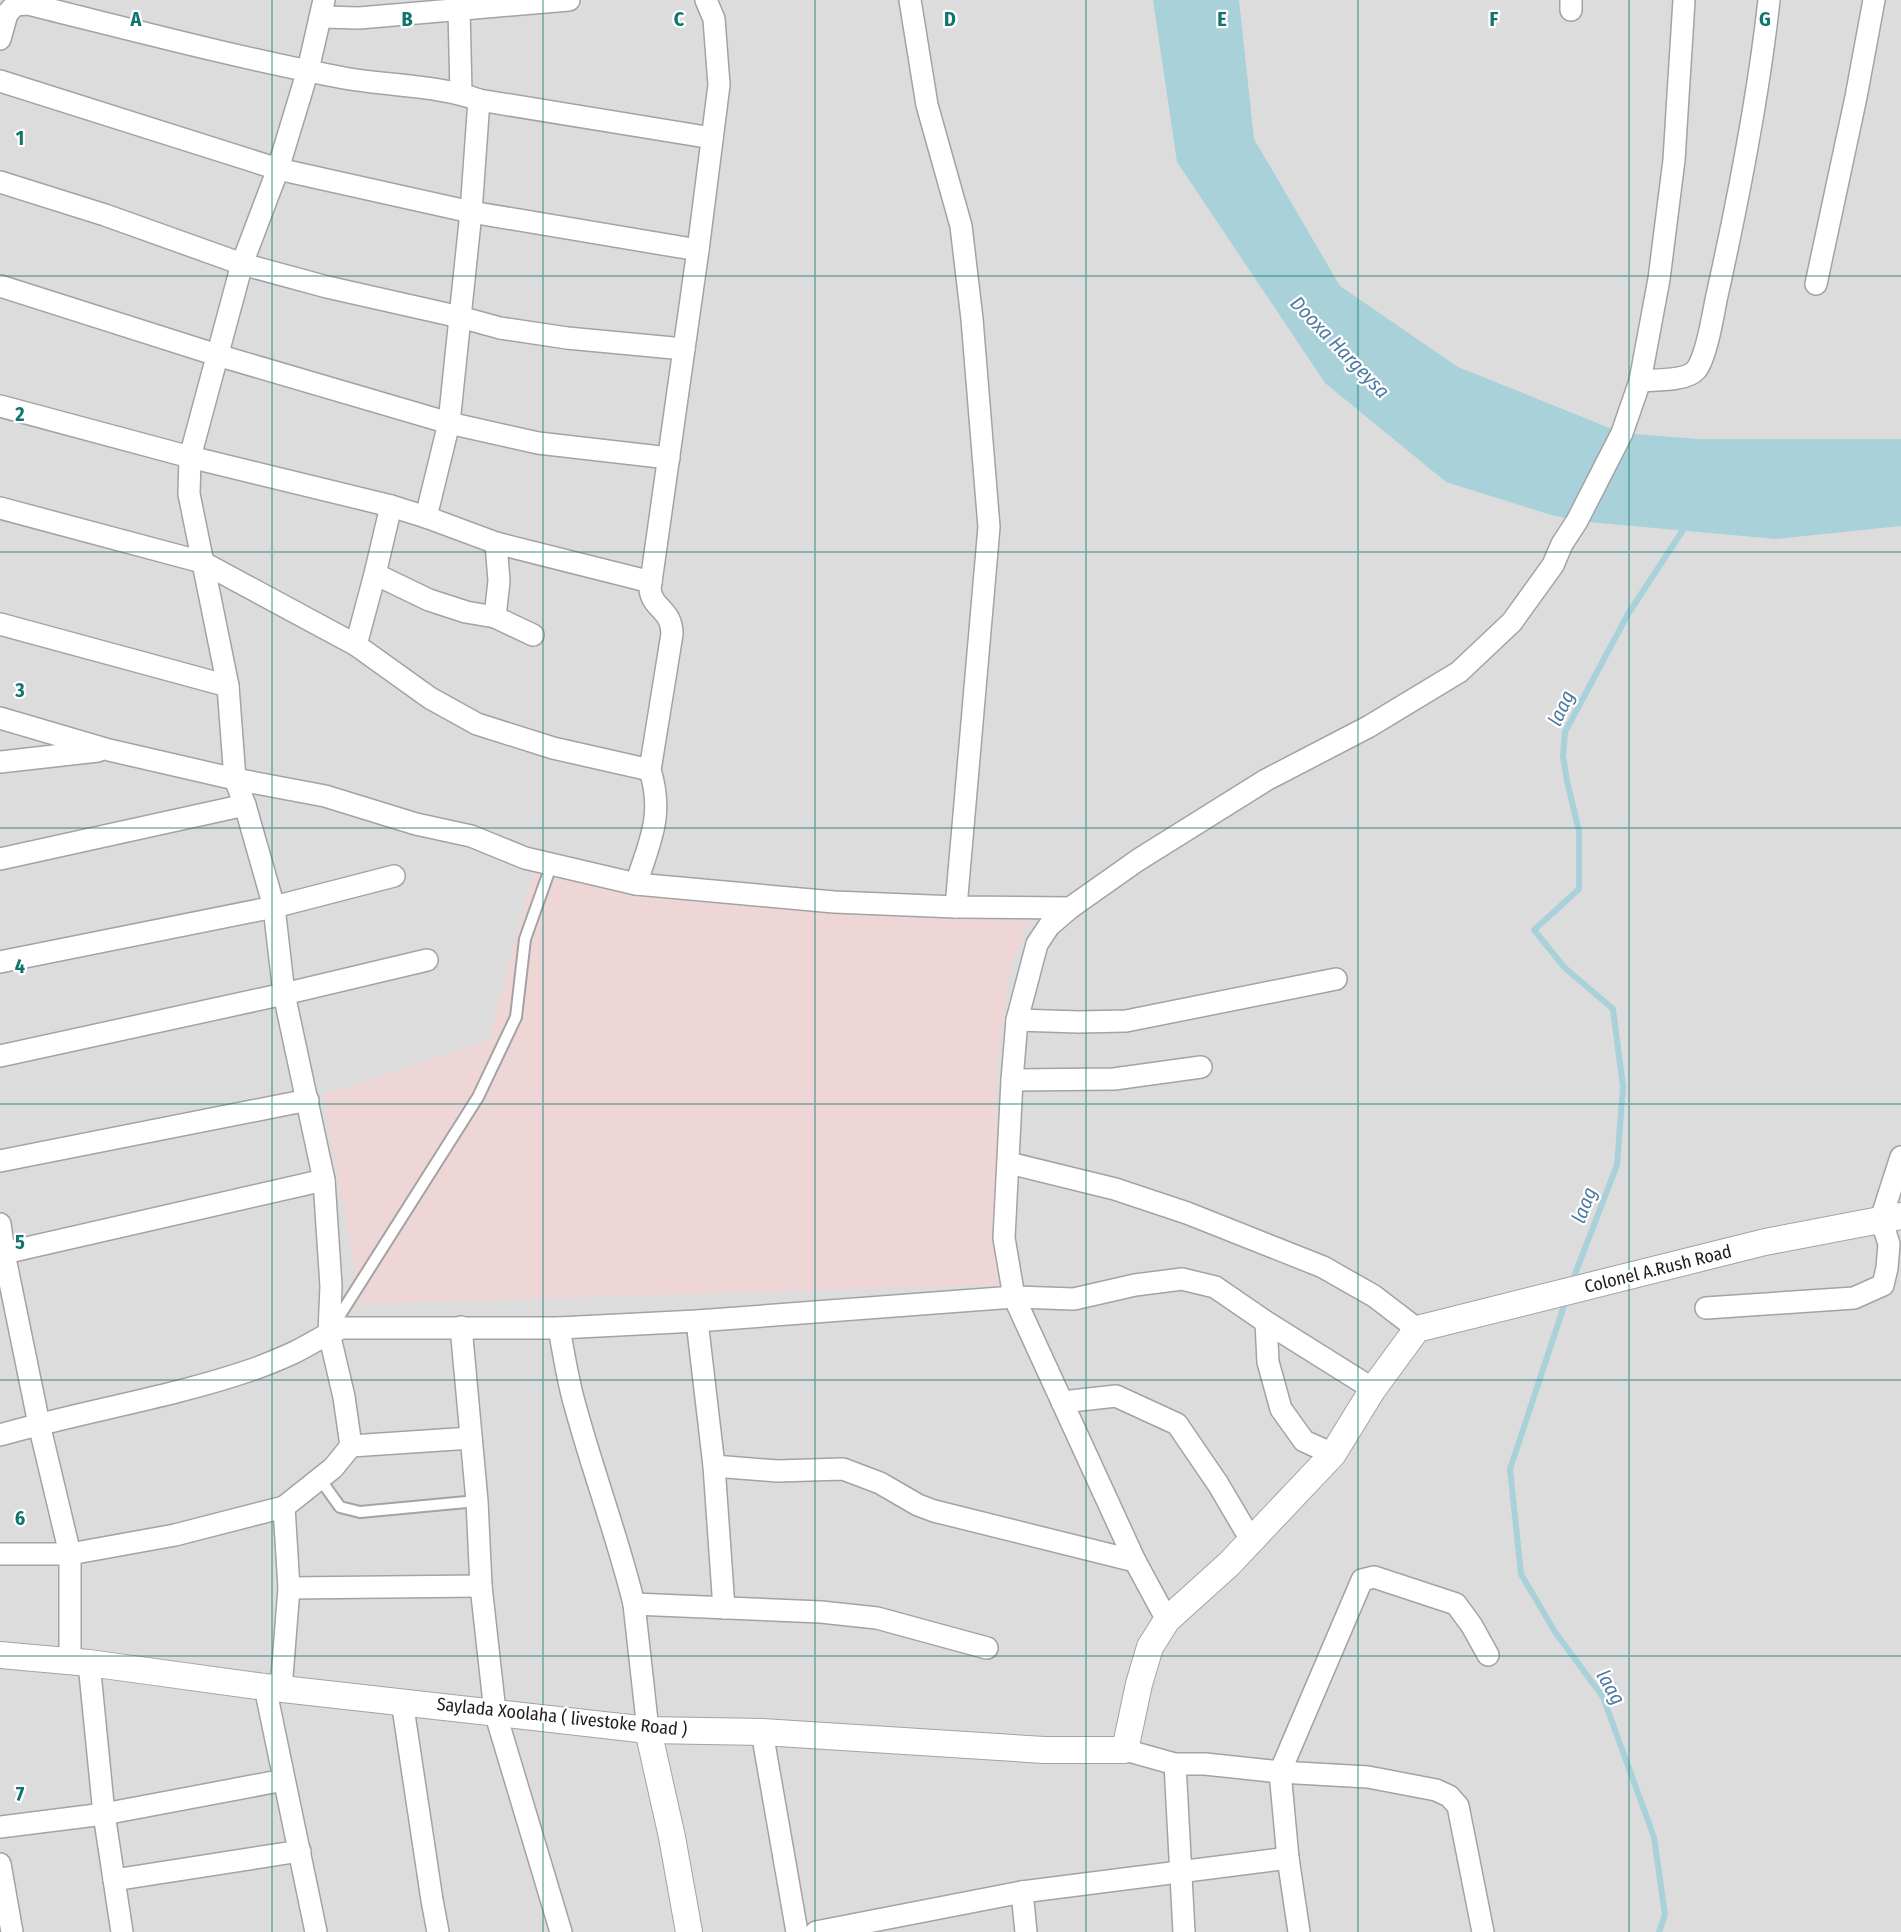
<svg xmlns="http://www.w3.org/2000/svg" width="1901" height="1932" viewBox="0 0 1901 1932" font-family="'Fira Sans Condensed',sans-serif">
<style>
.residential{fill:#dddcdc}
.commercial{fill:#efd6d6}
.water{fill:#a8d1da}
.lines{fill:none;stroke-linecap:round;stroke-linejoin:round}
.stream{stroke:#a8d1da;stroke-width:6}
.service-casing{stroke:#a3a3a3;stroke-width:14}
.minor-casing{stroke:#a3a3a3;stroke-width:24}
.tertiary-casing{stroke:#a3a3a3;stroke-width:28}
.service{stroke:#fff;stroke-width:10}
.minor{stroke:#fff;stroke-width:21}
.tertiary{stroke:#fff;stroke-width:26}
.grid{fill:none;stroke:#0f766e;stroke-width:1.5;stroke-opacity:0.55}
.labels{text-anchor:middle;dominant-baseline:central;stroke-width:4.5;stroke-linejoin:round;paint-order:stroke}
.street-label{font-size:18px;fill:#1f1f1f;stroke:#fff}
.water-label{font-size:20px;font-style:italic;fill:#4d7ba1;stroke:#fff}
.grid-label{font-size:20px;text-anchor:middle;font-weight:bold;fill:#0f766e;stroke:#fff;stroke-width:4.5;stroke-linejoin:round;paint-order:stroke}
</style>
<rect width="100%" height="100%" fill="#efebe6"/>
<!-- residential -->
<rect class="residential" x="0" y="0" width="1901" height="1932"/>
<!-- commercial -->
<polygon class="commercial" points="533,873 1032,916 1011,967 997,1061 996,1105 998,1285 361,1304 323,1095 489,1040"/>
<!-- water -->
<polygon class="water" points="1153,0 1239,0 1254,139 1340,286 1458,367 1622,433 1697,439 1901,439 1901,526 1776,539 1577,521 1548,514 1446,482 1325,383 1177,162"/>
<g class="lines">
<!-- stream -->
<g class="stream">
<polyline points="1572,1282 1617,1165 1623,1087 1613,1009 1565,968 1534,930 1579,889 1579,831 1567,781 1563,756 1565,732 1628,614 1683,530"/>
<polyline points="1566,1300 1510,1469 1521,1574 1555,1632 1603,1697 1654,1837 1665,1915 1659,1932"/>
</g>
<defs>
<g id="service">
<polyline points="333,1326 478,1097 516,1017 525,939 551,866"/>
<polyline points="320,1479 340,1507 360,1512 477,1501"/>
</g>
<g id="minor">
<polyline points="910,0 927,105 961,226 972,319 989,527 956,907"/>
<polyline points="459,9 461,93"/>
<polyline points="1571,10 1571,0"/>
<polyline points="322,17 359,18 569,0"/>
<path d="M0,39L7,14L15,5L28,4C133,30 238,58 344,78C389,86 437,85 479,100L712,138"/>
<polyline points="0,81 278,169 471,212 698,250"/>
<polyline points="0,182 105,215 242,264 327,287 460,317 500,328 567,338 684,349"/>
<polyline points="1816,284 1856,97 1874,0"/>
<polyline points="0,286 217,355 449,423 538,443 669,458"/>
<path d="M1640,381C1654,380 1687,381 1696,370C1706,358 1713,316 1716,300C1738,201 1758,101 1769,0"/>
<polyline points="0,406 190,457 391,506 426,517 496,543 651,582"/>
<polyline points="0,508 202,562 356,645 430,698 477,724 553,748 650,770"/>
<polyline points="426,517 449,423 471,212 479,100"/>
<polyline points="375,574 429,600 466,612 495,617 533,635"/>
<polyline points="495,617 499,581 496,543"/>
<polyline points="0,624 228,686"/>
<polyline points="356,645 375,574 391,506"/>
<path d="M0,718L109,750L235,779L325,796L416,824L471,836L525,858L636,884C650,841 664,815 650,770L672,634C672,609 652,609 650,589L698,250L719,85L714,19L706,0"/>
<polyline points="0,762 98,751"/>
<polyline points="0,859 245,805"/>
<polyline points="636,884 834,902 956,907 1070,908"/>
<polyline points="0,962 274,907 394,876"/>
<polyline points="1017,1020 1079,1022 1126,1021 1336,979"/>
<polyline points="0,1056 284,994 427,960"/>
<polyline points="1012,1080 1114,1079 1201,1067"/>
<polyline points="0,1161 308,1100"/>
<polyline points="1009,1163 1115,1189 1187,1213 1323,1267 1374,1296 1417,1329"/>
<polyline points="0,1224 4,1253 39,1424 70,1554 70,1661"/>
<polyline points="0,1254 324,1180"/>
<polyline points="1706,1308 1854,1298 1883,1285 1887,1268 1889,1244 1881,1219 1901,1157"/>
<polyline points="697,1321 714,1466 724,1608"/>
<polyline points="1266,1322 1268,1362 1281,1409 1304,1441 1333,1454"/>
<polyline points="461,1327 477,1501 481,1586 495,1712 561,1932"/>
<path d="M559,1328C564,1355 568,1383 576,1409C594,1475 618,1538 634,1604L821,1612L877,1618L987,1648"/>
<polyline points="1062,1402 1116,1396 1177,1424 1218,1484 1251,1540"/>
<path d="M0,1435C83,1411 169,1398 251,1370C265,1365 280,1359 293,1353C310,1345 325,1334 342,1328H559L697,1321L1014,1297L1074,1299L1135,1285L1182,1279L1215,1287L1266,1322L1373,1389"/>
<polyline points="351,1446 471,1438"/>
<polyline points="714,1466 777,1471 843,1469 880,1483 918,1505 934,1511 1135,1561"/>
<polyline points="0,1554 70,1554 175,1535 284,1507 333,1468 351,1446 344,1397 329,1333 331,1286 324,1180 284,994 274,907 245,805 235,779 228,686 189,494 190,457 242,264 278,169 308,70 324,0"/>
<polyline points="289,1588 481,1586"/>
<polyline points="634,1604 648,1730"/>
<polyline points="1167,1620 1135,1561 1014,1297 1004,1238 1012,1080 1017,1020 1037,944 1049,926 1070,908 1138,860 1266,780 1368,727 1459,672 1512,622 1553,565 1562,544 1577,521 1622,433 1640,381 1659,279 1674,160 1684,0"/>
<polyline points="89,1663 104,1814 122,1932"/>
<polyline points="265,1687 316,1932"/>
<polyline points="281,1689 289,1588 284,1507"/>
<polyline points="402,1701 432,1900 438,1932"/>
<polyline points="762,1732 797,1932"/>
<polyline points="1125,1750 1175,1764 1205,1764 1280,1772 1368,1777 1436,1790 1449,1796 1458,1806 1483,1932"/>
<polyline points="1175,1764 1184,1932"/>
<polyline points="0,1827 104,1814 284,1780"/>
<polyline points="0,1864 12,1932"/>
<polyline points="114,1880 300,1851"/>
<polyline points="1022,1892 1026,1932"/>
<polyline points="816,1932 1022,1892 1288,1858"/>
<polyline points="1299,1932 1288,1858 1280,1772 1362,1580 1374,1577 1456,1604 1472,1626 1488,1655"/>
</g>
<g id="tertiary">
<polyline points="0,1655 89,1663 265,1687 648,1730 762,1732 1044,1750 1125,1750 1139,1684 1150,1647 1167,1620 1229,1564 1333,1454 1373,1389 1417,1329 1765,1242 1901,1216"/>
<polyline points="648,1730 672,1837 689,1932"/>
</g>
</defs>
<!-- service casing -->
<use href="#service" class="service-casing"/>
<!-- minor casing -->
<use href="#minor" class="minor-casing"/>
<!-- tertiary casing -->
<use href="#tertiary" class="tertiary-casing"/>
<!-- service -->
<use href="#service" class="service"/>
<!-- minor -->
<use href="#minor" class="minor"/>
<!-- tertiary -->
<use href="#tertiary" class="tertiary"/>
</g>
<!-- grid -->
<path class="grid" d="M272,0V1932M543,0V1932M815,0V1932M1086,0V1932M1358,0V1932M1629,0V1932M0,276H1901M0,552H1901M0,828H1901M0,1104H1901M0,1380H1901M0,1656H1901"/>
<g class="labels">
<!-- street labels -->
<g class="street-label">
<text transform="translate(1658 1269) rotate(-14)">Colonel A.Rush Road</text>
<text transform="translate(562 1717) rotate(6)">Saylada Xoolaha ( livestoke Road )</text>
</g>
<!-- water labels -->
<g class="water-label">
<text transform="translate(1340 347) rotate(46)">Dooxa Hargeysa</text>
<text transform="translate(1561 708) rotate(-65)">laag</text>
<text transform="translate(1584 1205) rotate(-69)">laag</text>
<text transform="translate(1611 1687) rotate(60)">laag</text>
</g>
</g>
<g class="grid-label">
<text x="136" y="26">A</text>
<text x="407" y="26">B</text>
<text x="679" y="26">C</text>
<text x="950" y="26">D</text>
<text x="1222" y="26">E</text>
<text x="1494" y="26">F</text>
<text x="1765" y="26">G</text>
<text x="20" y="145">1</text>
<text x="20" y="421">2</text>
<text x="20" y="697">3</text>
<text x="20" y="973">4</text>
<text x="20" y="1249">5</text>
<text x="20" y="1525">6</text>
<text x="20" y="1801">7</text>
</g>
</svg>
